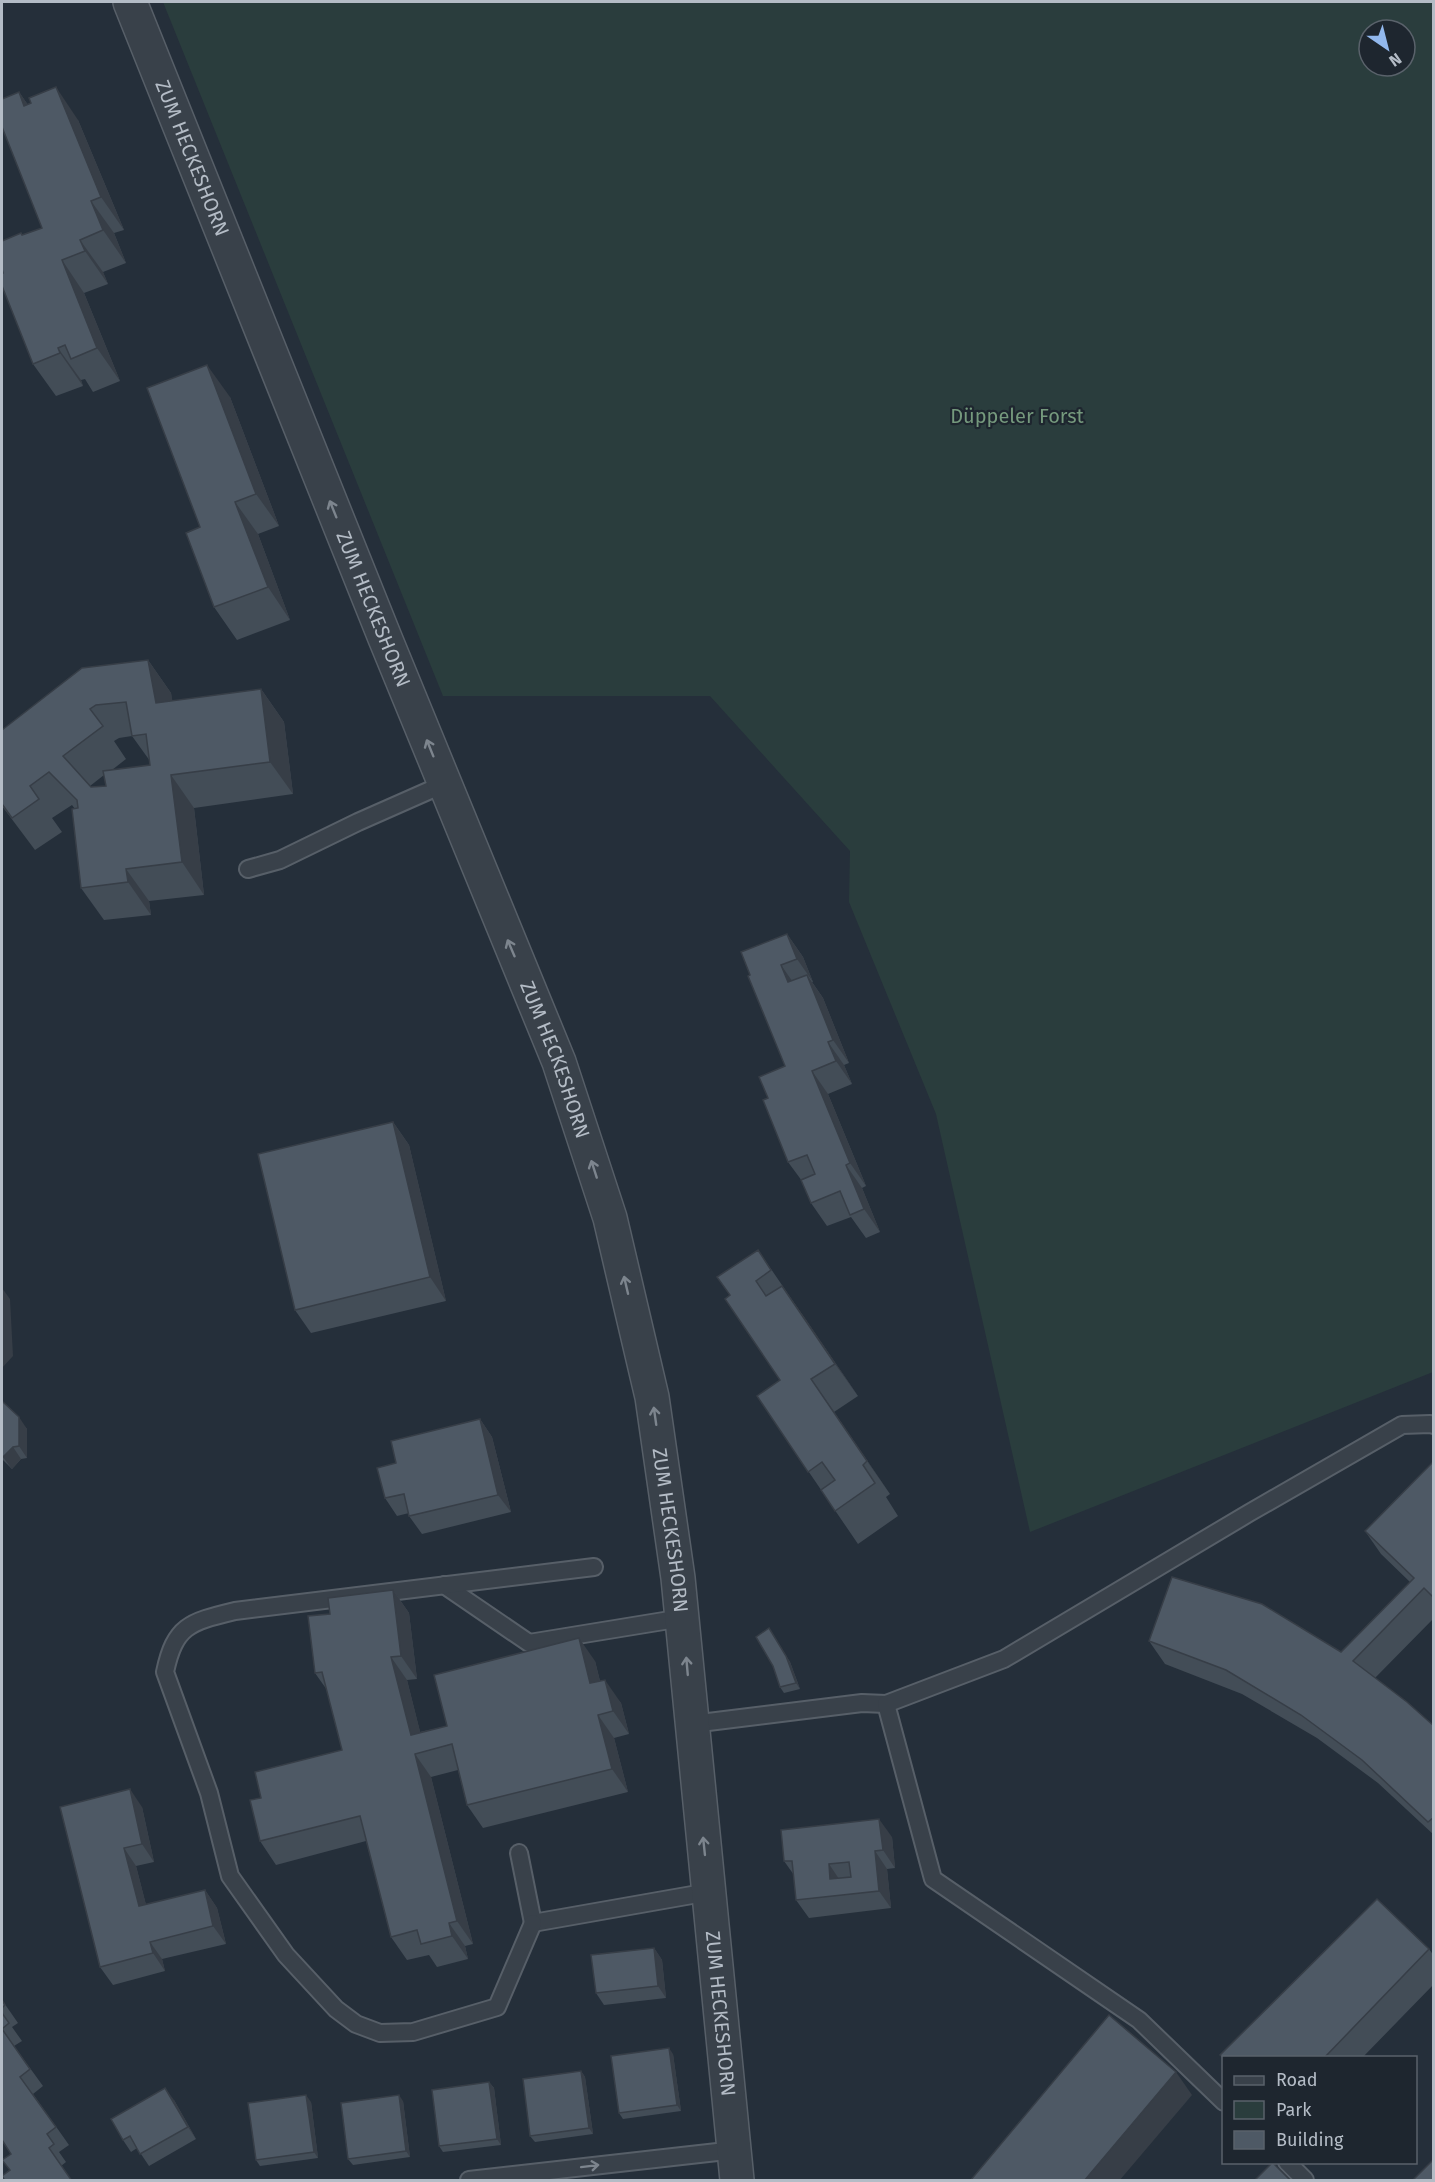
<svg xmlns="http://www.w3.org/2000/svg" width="1435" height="2182" viewBox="0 0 1435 2182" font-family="'Fira Sans',sans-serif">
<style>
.green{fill:#2a3d3d;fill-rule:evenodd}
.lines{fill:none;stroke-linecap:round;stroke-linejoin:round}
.service-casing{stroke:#575f68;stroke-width:20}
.minor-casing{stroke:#575f68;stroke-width:36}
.service{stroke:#39414a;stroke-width:16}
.minor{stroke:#39414a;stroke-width:33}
.wall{fill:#434d57;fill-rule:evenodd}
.shaded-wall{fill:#373e47}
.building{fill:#4e5965;stroke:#373e47;stroke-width:1.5;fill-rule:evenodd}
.oneway{stroke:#7d858e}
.labels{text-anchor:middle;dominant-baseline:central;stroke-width:4.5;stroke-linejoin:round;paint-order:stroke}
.street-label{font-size:20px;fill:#b4bcc6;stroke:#1e262f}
.park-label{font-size:20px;fill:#75997d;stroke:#1e262f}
</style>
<rect width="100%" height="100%" fill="#252f3a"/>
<!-- green -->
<path class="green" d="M163,2H1433V1372L1030,1532L936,1114L849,902L850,851L710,696H443ZM1369,30H1405V66H1369Z"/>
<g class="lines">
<defs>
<g id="service">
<polyline points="248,869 280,860 358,822 444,784"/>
<polyline points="444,1585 529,1643 682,1618"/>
<polyline points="692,1724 862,1703 886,1704"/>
<polyline points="519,1853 533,1923 709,1892"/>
<path d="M533,1923L497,2007L413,2032L380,2033L356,2024L336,2009L286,1955L230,1876L209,1793L165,1672C175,1625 190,1622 235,1611L594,1567"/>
<polyline points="1224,2102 1139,2020 933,1879 886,1704 1004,1659 1249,1513 1402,1425 1430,1424 1434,1425"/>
<polyline points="1287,2162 1305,2180"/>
<polyline points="469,2180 735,2150"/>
</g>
<g id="minor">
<path id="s1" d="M130,2L385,638L559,1062L610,1218L652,1397L678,1578L737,2180"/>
</g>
</defs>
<!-- service casing -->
<use href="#service" class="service-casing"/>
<!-- minor casing -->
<use href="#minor" class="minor-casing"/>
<!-- service -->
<use href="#service" class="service"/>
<!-- minor -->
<use href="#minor" class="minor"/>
</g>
<!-- wall -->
<g class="wall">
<polygon points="19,92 28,105 78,120 124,230 114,233 126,263 103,272 108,284 84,293 120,381 93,392 85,379 81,380 83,386 56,396 33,364 23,235 42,228"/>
<polygon points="230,397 279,526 258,534 290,620 237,640 214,607 200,527"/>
<path d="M148,660L171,693L172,701L261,689L284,722L293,794L194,808L204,895L149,901L151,915L104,920L81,888L75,809L72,805L52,818L62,832L35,850L2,806V730ZM132,736L150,761V765L112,770L126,759L114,741L119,738ZM104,775L106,786L91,787L90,786Z"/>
<polygon points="787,934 803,957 813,982 812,982 823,998 849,1063 844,1065 852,1084 828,1094 866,1186 862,1188 880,1232 866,1238 851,1217 827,1226 811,1203 802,1181 788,1162 768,1098 785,1066 750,975"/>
<polygon points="393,1122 409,1145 446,1301 311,1333 295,1310"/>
<polygon points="758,1250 858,1396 834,1412 890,1494 886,1497 898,1516 858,1544 757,1396 780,1380 730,1295"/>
<polygon points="2,1403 27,1429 27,1458 21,1459 12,1469 2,1459"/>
<polygon points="480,1419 492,1437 511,1512 422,1534 409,1516 409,1513 397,1516 385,1498 396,1463"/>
<polygon points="1434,1461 1434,1618 1375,1678 1434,1726 1434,1835 1378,1783 1317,1738 1242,1694 1165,1664 1149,1641 1341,1652 1410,1582 1381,1554 1365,1531"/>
<polygon points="393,1590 409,1613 417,1679 407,1680 420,1732 447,1726 595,1661 600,1681 621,1703 629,1734 614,1738 628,1792 483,1828 467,1805 458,1770 431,1777 473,1944 465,1946 468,1959 437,1967 429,1955 407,1960 391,1937 366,1841 276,1865 260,1841 261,1798 342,1750 327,1690 315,1673 330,1614"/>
<polygon points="769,1628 790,1662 800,1689 784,1693 780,1687"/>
<polygon points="60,1807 142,1807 154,1862 136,1866 146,1905 205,1890 217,1908 226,1944 162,1959 165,1971 113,1985 100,1967"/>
<polygon points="892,1837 895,1868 887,1869 891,1908 809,1918 796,1900 794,1875 784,1861"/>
<polygon points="654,1948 662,1960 666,1998 604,2005 596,1993"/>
<polygon points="1429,1949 1434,1956 1434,1984 1362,2058 1224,2058 1224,2060 1220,2055"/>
<polygon points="2,2000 18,2023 12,2027 22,2041 14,2046 43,2086 33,2094 69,2145 59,2152 66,2162 61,2166 9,2170 11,2154 2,2141"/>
<polygon points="673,2054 681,2111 623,2119 619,2113"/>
<polygon points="581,2071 585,2077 593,2134 535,2142 530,2136"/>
<polygon points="489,2082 494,2088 501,2145 443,2152 439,2146"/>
<polygon points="174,2100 196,2139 149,2166 137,2148 131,2152 123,2140"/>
<polygon points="403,2101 410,2157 353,2165 348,2159"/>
<polygon points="311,2102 318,2158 260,2166 256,2160"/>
</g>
<!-- shaded-wall -->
<g class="shaded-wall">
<polygon points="56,87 78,120 124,230 101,197"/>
<polygon points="19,92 42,125 24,106"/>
<polygon points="91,201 114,233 126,263 103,230"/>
<polygon points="80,240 103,272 108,284 85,251"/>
<polygon points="62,260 84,293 120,381 97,348"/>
<polygon points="58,348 81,380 83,386 60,353"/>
<polygon points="207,365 230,397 279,526 256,494"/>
<polygon points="235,502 258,534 290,620 268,587"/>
<polygon points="148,660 171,693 179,736 156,703"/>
<polygon points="261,689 284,722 293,794 270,762"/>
<polygon points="171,775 194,808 204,895 182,862"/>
<polygon points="126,869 149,901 151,915 128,882"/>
<polygon points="787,934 803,957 813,982 797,959"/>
<polygon points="781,965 797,988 788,982"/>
<polygon points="807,975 823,998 849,1063 833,1040"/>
<polygon points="828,1042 844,1065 852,1084 836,1061"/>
<polygon points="812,1071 828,1094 866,1186 850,1163"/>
<polygon points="393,1122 409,1145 446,1301 430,1277"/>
<polygon points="846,1165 862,1188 880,1232 864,1209"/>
<polygon points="782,1286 805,1318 858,1396 835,1364"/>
<polygon points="2,1288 10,1299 13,1356 2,1368"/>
<polygon points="811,1379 834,1412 890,1494 867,1461"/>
<polygon points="19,1417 27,1429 27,1458 19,1446"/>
<polygon points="480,1419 492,1437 511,1512 498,1495"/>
<polygon points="13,1447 21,1459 12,1469 3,1457"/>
<polygon points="393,1590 409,1613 417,1679 401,1656"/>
<polygon points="769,1628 790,1662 800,1689 796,1683"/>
<polygon points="579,1638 595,1661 606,1706 590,1683"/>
<polygon points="391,1657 407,1680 425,1751 411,1735"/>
<polygon points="605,1680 621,1703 629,1734 613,1711"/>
<polygon points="598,1715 614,1738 628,1792 612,1769"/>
<polygon points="415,1754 431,1777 473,1944 457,1921"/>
<polygon points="130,1789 142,1807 154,1862 142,1844"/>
<polygon points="879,1819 892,1837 895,1868 883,1850"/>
<polygon points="124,1848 136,1866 151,1924 139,1906"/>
<polygon points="875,1851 887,1869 891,1908 879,1891"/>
<polygon points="829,1864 841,1882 830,1879"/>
<polygon points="205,1890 217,1908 226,1944 213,1926"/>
<polygon points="449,1923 465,1946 468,1959 452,1936"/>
<polygon points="150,1942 162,1959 165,1971 153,1953"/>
<polygon points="654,1948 662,1960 666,1998 658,1986"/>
<polygon points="669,2048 673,2054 681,2111 677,2105"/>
<polygon points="581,2071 585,2077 593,2134 589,2128"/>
<polygon points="1176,2072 1192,2095 1119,2181 1084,2181"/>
<polygon points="489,2082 494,2088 501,2145 497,2139"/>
<polygon points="165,2088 174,2100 196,2139 188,2127"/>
<polygon points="306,2095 311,2102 318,2158 314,2152"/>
<polygon points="399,2095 403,2101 410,2157 406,2151"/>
</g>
<!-- building -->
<g class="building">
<polygon points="56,87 101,197 91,201 103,230 80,240 85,251 62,260 97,348 71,359 65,345 58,348 60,353 33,364 2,286 2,274 3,273 2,269 2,241 21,233 22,235 42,228 2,127 2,99 19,92 24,106 31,103 29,98"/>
<polygon points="207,365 256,494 235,502 268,587 214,607 186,533 200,527 147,388"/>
<path d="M148,660L156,703L261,689L270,762L171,775L182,862L126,869L128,882L81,888L72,809L78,808L77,800L49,772L30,786L39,799L12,818L2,804V730L82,668ZM126,702L132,736L146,734L150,765L103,771L106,786L91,787L63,756L103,726L90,709L96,705Z"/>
<polygon points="787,934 797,959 781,965 788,982 807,975 833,1040 828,1042 836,1061 812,1071 850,1163 846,1165 864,1209 850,1215 840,1191 811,1203 801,1180 815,1174 807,1155 788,1162 763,1100 768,1098 759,1077 785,1066 748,976 750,975 741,952"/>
<polygon points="393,1122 430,1277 295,1310 258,1154"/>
<polygon points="758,1250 771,1270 756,1281 766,1296 782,1286 835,1364 811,1379 867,1461 863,1465 875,1483 835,1511 821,1490 835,1480 822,1462 808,1472 757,1396 780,1380 725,1299 730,1295 717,1277"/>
<polygon points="3,1402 19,1417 19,1446 13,1447 3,1457 2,1455 2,1403"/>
<polygon points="480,1419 498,1495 409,1516 404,1494 385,1498 377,1468 396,1463 391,1441"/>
<polygon points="1434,1461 1434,1598 1424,1588 1353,1661 1407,1702 1434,1726 1434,1817 1428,1822 1362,1760 1301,1715 1226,1670 1149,1641 1172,1577 1262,1604 1341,1652 1414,1578 1365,1531"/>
<polygon points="393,1590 401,1656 391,1657 411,1735 447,1726 434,1675 579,1638 590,1683 605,1680 613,1711 598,1715 612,1769 467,1805 452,1744 415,1754 457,1921 449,1923 452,1936 421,1944 417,1930 391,1937 360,1816 260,1841 250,1800 261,1798 255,1772 342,1750 322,1672 315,1673 308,1616 330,1614 328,1598"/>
<polygon points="769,1628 786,1656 796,1683 780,1687 773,1666 756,1637"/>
<polygon points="130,1789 142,1844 124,1848 139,1906 205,1890 213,1926 150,1942 153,1953 100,1967 60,1807"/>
<path d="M879,1819L883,1850L875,1851L879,1891L796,1900L792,1861H784L781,1830ZM849,1862L851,1877L830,1879L829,1864Z"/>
<polygon points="1377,1899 1429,1949 1324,2058 1224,2058 1220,2055"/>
<polygon points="654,1948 658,1986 596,1993 591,1955"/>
<polygon points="2,2000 5,2005 2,2008"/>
<polygon points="2,2013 9,2023 2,2029 30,2069 20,2077 56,2127 47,2134 54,2144 49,2148 72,2181 5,2181 2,2176 10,2170 2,2160 11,2154 2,2140"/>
<polygon points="1109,2015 1176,2072 1084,2181 970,2181"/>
<polygon points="669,2048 677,2105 619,2113 611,2056"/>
<polygon points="581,2071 589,2128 530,2136 523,2079"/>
<polygon points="489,2082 497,2139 439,2146 432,2090"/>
<polygon points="165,2088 188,2127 140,2154 130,2136 123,2140 111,2119"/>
<polygon points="306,2095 314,2152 256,2160 248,2103"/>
<polygon points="399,2095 406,2151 348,2159 341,2103"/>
<polygon points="1434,2159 1434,2181 1412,2181"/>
<polygon points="1272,2163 1273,2163 1291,2181 1254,2181"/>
</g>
<!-- one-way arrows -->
<defs><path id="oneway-shaft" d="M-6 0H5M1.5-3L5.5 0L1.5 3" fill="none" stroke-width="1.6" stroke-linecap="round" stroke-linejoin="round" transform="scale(1.5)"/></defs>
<g class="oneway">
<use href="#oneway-shaft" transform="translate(333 509) rotate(-112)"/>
<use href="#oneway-shaft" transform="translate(430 748) rotate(-112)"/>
<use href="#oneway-shaft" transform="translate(511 948) rotate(-113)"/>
<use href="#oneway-shaft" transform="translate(594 1169) rotate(-108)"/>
<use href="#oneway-shaft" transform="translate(626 1285) rotate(-103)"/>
<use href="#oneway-shaft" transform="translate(655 1416) rotate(-98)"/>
<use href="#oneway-shaft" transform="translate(687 1666) rotate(-95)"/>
<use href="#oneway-shaft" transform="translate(704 1846) rotate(-96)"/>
<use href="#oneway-shaft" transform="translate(590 2166) rotate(-7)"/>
</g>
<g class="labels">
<!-- street labels -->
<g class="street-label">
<text stroke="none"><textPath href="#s1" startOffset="168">ZUM HECKESHORN</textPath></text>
<text stroke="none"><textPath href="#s1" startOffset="654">ZUM HECKESHORN</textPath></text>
<text stroke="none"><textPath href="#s1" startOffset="1140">ZUM HECKESHORN</textPath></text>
<text stroke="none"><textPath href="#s1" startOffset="1626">ZUM HECKESHORN</textPath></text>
<text stroke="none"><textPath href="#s1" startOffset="2112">ZUM HECKESHORN</textPath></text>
</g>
<!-- park labels -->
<g class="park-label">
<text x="1017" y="416">Düppeler Forst</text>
</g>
</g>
<!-- border -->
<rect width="1435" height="2182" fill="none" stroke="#b4bcc6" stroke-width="6"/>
<!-- legend -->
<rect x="1222" y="2056" width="195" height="108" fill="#1e262f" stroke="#5a626b" stroke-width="1.5"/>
<rect x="1234" y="2076" width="30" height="9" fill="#39414a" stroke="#5a626b" stroke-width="1.5"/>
<text x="1276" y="2086" font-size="18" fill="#b4bcc6">Road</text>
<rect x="1234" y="2101" width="30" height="18" fill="#2a3d3d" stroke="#5a626b" stroke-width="1.5"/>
<text x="1276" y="2116" font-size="18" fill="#b4bcc6">Park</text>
<rect x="1234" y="2131" width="30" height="18" fill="#4e5965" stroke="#5a626b" stroke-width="1.5"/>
<text x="1276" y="2146" font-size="18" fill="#b4bcc6">Building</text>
<!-- north arrow -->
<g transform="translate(1387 48) rotate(145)"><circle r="28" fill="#1e262f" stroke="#5a626b" stroke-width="1.5"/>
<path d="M0-4.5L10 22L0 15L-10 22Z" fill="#92b8ed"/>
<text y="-9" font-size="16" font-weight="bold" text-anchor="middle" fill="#b4bcc6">N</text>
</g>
</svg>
